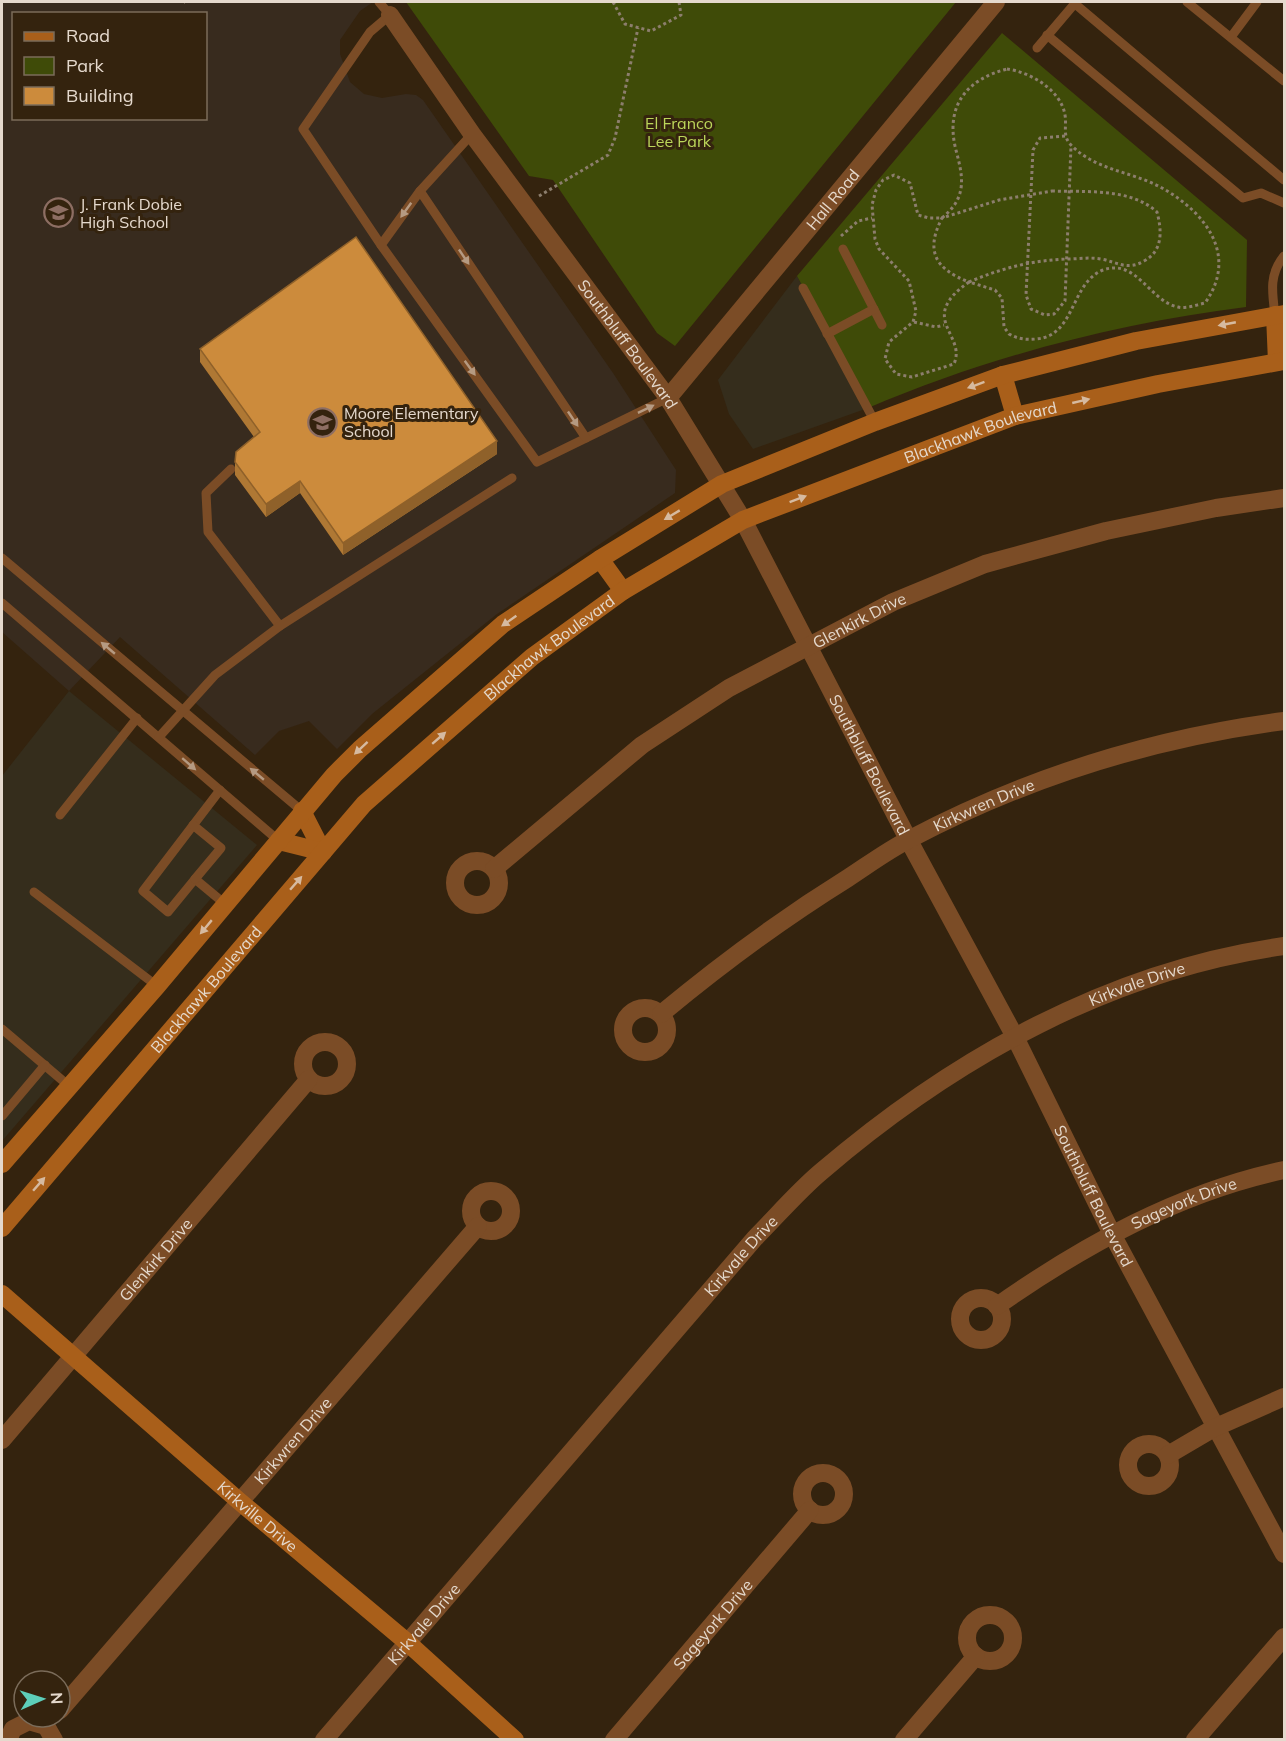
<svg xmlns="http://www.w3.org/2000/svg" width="1286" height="1741" viewBox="0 0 1286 1741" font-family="Mulish,sans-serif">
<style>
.commercial{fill:#352d1c}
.education{fill:#382b1e;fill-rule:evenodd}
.green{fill:#3f4b08}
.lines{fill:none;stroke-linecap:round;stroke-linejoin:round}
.path{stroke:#8c7e6d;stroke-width:3;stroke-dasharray:3 3;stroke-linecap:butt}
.lane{stroke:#7b4c26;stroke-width:9}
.street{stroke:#7b4c26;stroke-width:18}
.secondary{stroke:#a95f1a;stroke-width:18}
.wall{fill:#af7834}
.shaded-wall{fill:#8f612a}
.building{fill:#cc8b3c;stroke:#8f612a;stroke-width:1.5}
.oneway{fill:#b59a82}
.oneway2{fill:#d6baa0}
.labels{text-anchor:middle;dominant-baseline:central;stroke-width:6;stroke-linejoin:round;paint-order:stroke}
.park-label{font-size:16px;fill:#bcd65a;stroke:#34230e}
.street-label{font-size:16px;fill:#e5d9cd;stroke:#34230e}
.poi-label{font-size:16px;fill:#e5d9cd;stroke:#34230e;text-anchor:start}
</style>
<rect width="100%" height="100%" fill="#34230e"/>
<!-- commercial -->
<g class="commercial">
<polygon points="797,276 868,408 753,449 729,414 718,380"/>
<polygon points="69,691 257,845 2,1141 2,776"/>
</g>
<!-- education -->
<path class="education" d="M2,2H373L360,11L340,40V54L350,82L364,94L382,98L406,94L416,95L423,100L613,373L676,470L675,493L497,614L372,714L337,749L309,721L279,731L255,755L120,637L69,691L2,632ZM14,14H206V118H14Z"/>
<!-- green -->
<g class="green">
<polygon points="406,2 956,2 675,346 657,333 553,180 529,176"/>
<path d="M1002,33L1247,240L1246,307C1117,323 988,357 868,408L797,276Z"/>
</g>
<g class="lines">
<!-- path -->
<g class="path">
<polyline points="184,2 185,2"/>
<polyline points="613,2 625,24 651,31 681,15 679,2"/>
<path d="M1007,69C1030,72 1061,90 1065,115C1067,126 1062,136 1071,145C1096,171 1132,171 1162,188C1205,212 1239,255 1205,303C1196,305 1186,309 1178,307C1149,301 1137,258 1103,270C1070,283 1076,336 1036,339C1026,340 1018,339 1009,334L1004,327L1002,298L995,290L969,282C916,319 967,334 954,364L912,377L896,374L885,359L889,342L913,322L916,311L909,281L879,249L875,239L872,205L876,190L883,180L894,175L910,183L918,215L929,218H942C949,212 956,205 959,196C965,180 959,163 955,146C946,104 968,79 1007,69Z"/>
<polyline points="1065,136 1040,138 1033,150 1026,295 1031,309 1045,315 1054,314 1065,301 1071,146"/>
<path d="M1052,191C1086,192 1131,188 1157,212C1162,231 1163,251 1144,261C1127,271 1117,262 1101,259C1090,257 1079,259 1068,259C1033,260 1002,268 969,282C935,269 925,251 942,218L999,200Z"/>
<polyline points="539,196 608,155 615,138 638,28"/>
<polyline points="841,236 858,221 872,218"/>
<polyline points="914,322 936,327 944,325"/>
</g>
<!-- lane -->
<g class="lane">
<polyline points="379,2 390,15 370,32 303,129 381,245"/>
<polyline points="1187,2 1284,81"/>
<polyline points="1074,3 1284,180"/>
<polyline points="1047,35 1243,198 1261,193 1284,203"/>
<polyline points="1231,37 1257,2"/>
<polyline points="1037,48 1076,2"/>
<polyline points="472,134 420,191 381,245 537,462 668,398"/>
<polyline points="420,191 586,438"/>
<polyline points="843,249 882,325"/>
<polyline points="803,288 875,422"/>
<path d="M1275,315C1272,292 1269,274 1284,256"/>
<polyline points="827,334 874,309"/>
<polyline points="231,469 206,493 208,532 280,626"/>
<polyline points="2,558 302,811"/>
<polyline points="2,603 279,841"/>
<polyline points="159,737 215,675 280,626 512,478"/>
<polyline points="220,790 143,891 168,912 195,879 225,904"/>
<polyline points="60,815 137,718"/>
<polyline points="193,825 221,848 195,879"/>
<polyline points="34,892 157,986"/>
<polyline points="2,1029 69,1086"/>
<polyline points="2,1116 45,1065"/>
</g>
<!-- street -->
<g class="street">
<path id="s1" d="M390,15L472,134L668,398L743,520L908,839L1014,1035L1112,1234L1284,1554"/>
<path id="s2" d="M668,398L996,2"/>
<circle cx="477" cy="883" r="22"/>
<path id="s3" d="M494,869L642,745L729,688L893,602L985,564L1106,531L1216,508L1284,498"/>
<circle cx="645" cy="1030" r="22"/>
<path id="s4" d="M661,1014C721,964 782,919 848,878C868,865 888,850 910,839C1026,778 1154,738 1284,721"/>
<circle cx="325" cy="1064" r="22"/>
<circle cx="491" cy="1211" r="20"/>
<circle cx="981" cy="1319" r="21"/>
<path id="s5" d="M997,1306C1084,1245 1180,1192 1284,1170"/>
<path id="s6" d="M2,1440L309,1079"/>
<circle cx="1149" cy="1465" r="21"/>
<polyline points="1168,1455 1214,1428 1284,1397"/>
<circle cx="823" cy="1494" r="21"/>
<circle cx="990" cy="1638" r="23"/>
<path id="s7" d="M60,1710L478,1226"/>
<polyline points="8,1740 13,1729 29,1721 46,1726 54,1740"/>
<path id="s8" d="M324,1740L755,1238C777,1216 798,1191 822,1171C954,1058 1111,970 1284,946"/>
<path id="s9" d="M614,1740L810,1510"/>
<polyline points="904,1740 976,1656"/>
<polyline points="1195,1740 1284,1637"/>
</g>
<!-- secondary -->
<g class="secondary">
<polyline points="1275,315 1277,362"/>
<polyline points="1003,375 1015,416"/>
<polyline points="600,559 623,591"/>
<polyline points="302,811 323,852"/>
<polyline points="279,841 323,852"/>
<polyline points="2,1164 157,986 334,775 360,749 503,624 600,559 722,484 875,422 1003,375 1136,341 1284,314"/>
<path id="s10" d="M2,1228L364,804L532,657L623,591L743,520L1015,416L1158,384L1284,361"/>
<path id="s11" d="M2,1294L239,1501L408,1643L515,1740"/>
</g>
</g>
<!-- wall -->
<polygon class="wall" points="200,349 497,454 343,555 300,493 266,517 235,475 235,462 254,437 200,362"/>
<!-- shaded-wall -->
<g class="shaded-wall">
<polygon points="497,441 497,454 343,555 343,543"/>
<polygon points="300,481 300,493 266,517 266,504"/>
</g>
<!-- building -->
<polygon class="building" points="356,237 497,441 343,543 300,481 266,504 235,462 236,452 260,432 200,349"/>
<!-- one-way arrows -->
<defs><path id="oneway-solid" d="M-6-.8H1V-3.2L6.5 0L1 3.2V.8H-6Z" transform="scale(1.5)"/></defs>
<g class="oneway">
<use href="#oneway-solid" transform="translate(406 210) rotate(126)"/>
<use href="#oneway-solid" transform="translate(464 257) rotate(56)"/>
<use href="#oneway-solid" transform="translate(470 368) rotate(54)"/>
<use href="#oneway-solid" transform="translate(646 409) rotate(-26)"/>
<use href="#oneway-solid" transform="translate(573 419) rotate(56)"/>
<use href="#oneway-solid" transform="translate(108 648) rotate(-140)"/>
<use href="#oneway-solid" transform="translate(189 764) rotate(41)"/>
<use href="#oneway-solid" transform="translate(257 774) rotate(-140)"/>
</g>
<g class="oneway2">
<use href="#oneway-solid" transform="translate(1227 324) rotate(169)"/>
<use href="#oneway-solid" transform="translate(976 385) rotate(160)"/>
<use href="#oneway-solid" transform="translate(1081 401) rotate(-13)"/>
<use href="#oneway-solid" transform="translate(798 499) rotate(-21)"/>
<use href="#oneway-solid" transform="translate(672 515) rotate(149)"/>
<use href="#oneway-solid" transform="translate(509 621) rotate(145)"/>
<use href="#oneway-solid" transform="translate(439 738) rotate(-41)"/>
<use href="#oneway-solid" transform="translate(361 748) rotate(137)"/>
<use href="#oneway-solid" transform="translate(296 883) rotate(-49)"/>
<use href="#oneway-solid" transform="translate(206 927) rotate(130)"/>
<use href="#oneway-solid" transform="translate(39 1184) rotate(-49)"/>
</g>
<!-- icons -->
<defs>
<symbol id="school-ring" viewBox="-11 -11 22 22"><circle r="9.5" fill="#34230e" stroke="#8d6e63" stroke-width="1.5"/><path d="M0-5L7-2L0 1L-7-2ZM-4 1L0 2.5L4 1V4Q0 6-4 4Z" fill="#8d6e63"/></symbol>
</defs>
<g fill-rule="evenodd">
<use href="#school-ring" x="42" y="196" width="33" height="33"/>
<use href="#school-ring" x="306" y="406" width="33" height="33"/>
</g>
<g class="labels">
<!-- park labels -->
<g class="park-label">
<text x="679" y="123">El Franco<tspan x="679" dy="18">Lee Park</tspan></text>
</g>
<!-- street labels -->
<g class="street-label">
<text stroke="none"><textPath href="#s2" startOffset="258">Hall Road</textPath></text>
<text stroke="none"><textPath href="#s1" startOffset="406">Southbluff Boulevard</textPath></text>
<text stroke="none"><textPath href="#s10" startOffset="1286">Blackhawk Boulevard</textPath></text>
<text stroke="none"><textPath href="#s3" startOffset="444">Glenkirk Drive</textPath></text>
<text stroke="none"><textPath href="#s10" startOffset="800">Blackhawk Boulevard</textPath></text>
<text stroke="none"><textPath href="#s1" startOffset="892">Southbluff Boulevard</textPath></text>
<text stroke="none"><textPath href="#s4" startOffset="386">Kirkwren Drive</textPath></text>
<text stroke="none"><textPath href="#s8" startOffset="1125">Kirkvale Drive</textPath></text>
<text stroke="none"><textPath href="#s10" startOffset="314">Blackhawk Boulevard</textPath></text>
<text stroke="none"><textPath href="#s1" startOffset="1378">Southbluff Boulevard</textPath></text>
<text stroke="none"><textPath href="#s5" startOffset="214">Sageyork Drive</textPath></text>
<text stroke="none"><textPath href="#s8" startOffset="639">Kirkvale Drive</textPath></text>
<text stroke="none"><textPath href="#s6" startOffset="237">Glenkirk Drive</textPath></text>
<text stroke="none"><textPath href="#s7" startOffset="356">Kirkwren Drive</textPath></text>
<text stroke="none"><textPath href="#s11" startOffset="339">Kirkville Drive</textPath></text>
<text stroke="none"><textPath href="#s8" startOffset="153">Kirkvale Drive</textPath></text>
<text stroke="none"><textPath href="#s9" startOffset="152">Sageyork Drive</textPath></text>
</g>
<!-- poi labels -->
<g class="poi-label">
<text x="80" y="204">J. Frank Dobie<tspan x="80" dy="18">High School</tspan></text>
<text x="344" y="413">Moore Elementary<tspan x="344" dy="18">School</tspan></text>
</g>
</g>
<!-- border -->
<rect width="1286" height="1741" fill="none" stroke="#e5d9cd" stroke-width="6"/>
<!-- legend -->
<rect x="12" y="12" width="195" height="108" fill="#34230e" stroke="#7b6c5a" stroke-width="1.5"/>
<rect x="24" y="32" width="30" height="9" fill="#a95f1a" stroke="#7b6c5a" stroke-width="1.5"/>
<text x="66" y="42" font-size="18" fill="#e5d9cd">Road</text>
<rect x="24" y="57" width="30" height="18" fill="#3f4b08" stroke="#7b6c5a" stroke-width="1.5"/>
<text x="66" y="72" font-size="18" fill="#e5d9cd">Park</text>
<rect x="24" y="87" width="30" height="18" fill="#cc8b3c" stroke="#7b6c5a" stroke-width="1.5"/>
<text x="66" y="102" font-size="18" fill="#e5d9cd">Building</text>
<!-- north arrow -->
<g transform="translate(42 1699) rotate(87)"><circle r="28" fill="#34230e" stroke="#7b6c5a" stroke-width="1.5"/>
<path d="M0-4.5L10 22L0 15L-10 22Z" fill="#5dceb9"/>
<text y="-9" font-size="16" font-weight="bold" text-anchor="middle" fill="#e5d9cd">N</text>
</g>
</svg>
